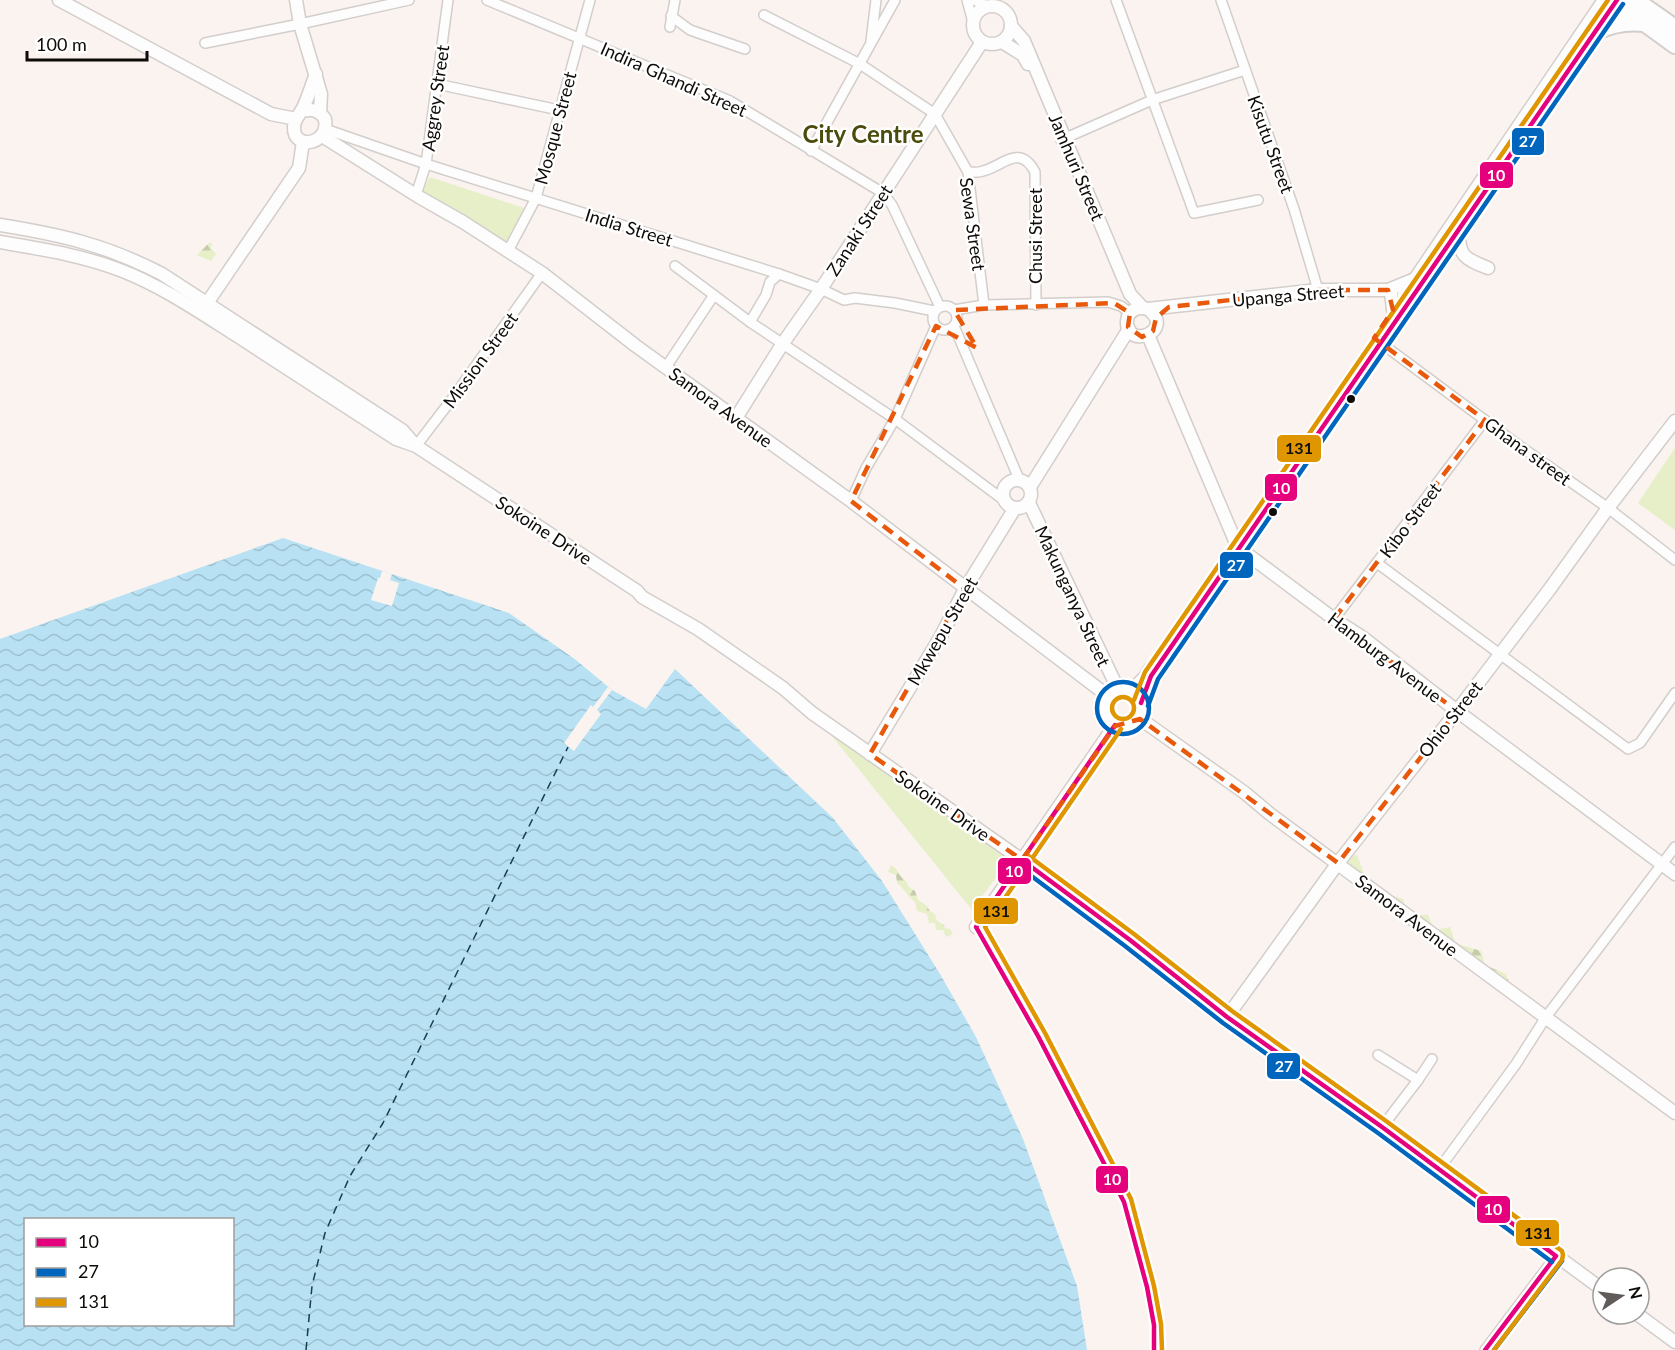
<svg xmlns="http://www.w3.org/2000/svg" width="1675" height="1350" viewBox="0 0 1675 1350" font-family="Lato,sans-serif">
<style>
.green{fill:#e7efc9}
.forest{fill:url(#forest-firs)}
.water{fill:url(#water-waves);fill-rule:evenodd}
.pier{fill:#faf3ef}
.lines{fill:none;stroke-linecap:round;stroke-linejoin:round}
.ferry{stroke:#183d4c;stroke-width:1.5;stroke-dasharray:8 6;stroke-linecap:butt}
.street-casing{stroke:#d3cecb;stroke-width:12}
.secondary-casing{stroke:#d3cecb;stroke-width:15}
.highway-casing{stroke:#d3cecb;stroke-width:20}
.street{stroke:#fefdfd;stroke-width:9}
.secondary{stroke:#fefdfd;stroke-width:12}
.highway{stroke:#fefdfd;stroke-width:16}
.bus-1-casing{stroke:#fff;stroke-width:9}
.bus-2-casing{stroke:#fff;stroke-width:9}
.bus-3-casing{stroke:#fff;stroke-width:9}
.bus-1{stroke:#e5007d;stroke-width:4.5}
.bus-2{stroke:#0065bd;stroke-width:4.5}
.bus-3{stroke:#e09601;stroke-width:4.5}
.marked{fill:none;stroke:#e8590c;stroke-width:4.5;stroke-dasharray:12 8;stroke-linejoin:round}
.bus-dot{fill:#0e0b08;stroke:#fff;stroke-width:2}
.labels{text-anchor:middle;dominant-baseline:central;stroke-width:5;stroke-linejoin:round;paint-order:stroke}
.street-label{font-size:18px;fill:#0e0b08;stroke:#fff}
.district-label{font-size:24px;font-weight:bold;fill:#4b4b0c;stroke:#fff}
.line-badge{stroke:#fff;stroke-width:2}
.badge-label{font-size:16px;text-anchor:middle;font-weight:bold;fill:#fff}
.pale-badge-label{font-size:16px;text-anchor:middle;font-weight:bold;fill:#111}
</style>
<defs>
<pattern id="forest-firs" width="22" height="20" patternUnits="userSpaceOnUse" patternTransform="scale(1.5)"><rect width="22" height="20" fill="#e7efc9"/><path d="M5 1l3.5 6h-7zM16 11l3.5 6h-7z" fill="#c5ccab"/></pattern>
<pattern id="water-waves" width="16" height="10" patternUnits="userSpaceOnUse" patternTransform="scale(1.5)"><rect width="16" height="10" fill="#b8e2f4"/><path d="M0 5q4-4 8 0t8 0" fill="none" stroke="#9dc1d0"/></pattern>
</defs>
<rect width="100%" height="100%" fill="#faf3ef"/>
<!-- green -->
<g class="green">
<polygon points="430,177 527,209 508,246 421,193"/>
<polygon points="1675,448 1675,530 1638,503"/>
<polygon points="824,726 1012,856 972,910"/>
</g>
<!-- forest -->
<g class="forest">
<polygon points="210,242 212,244 211,248 216,254 211,261 197,255"/>
<polygon points="1357,855 1364,874 1390,895 1403,899 1408,914 1428,915 1434,930 1450,927 1455,943 1481,951 1485,965 1506,974 1513,993 1528,995 1534,1010 1529,1013 1507,994 1490,984 1480,969 1465,966 1452,948 1441,950 1429,933 1416,932 1403,916 1340,871 1344,857"/>
<path d="M891,865C896,868 896,869 899,874C903,880 905,878 909,887L915,891L918,900L926,905L930,911L935,914L937,921L944,925L945,928L950,929L953,934L946,937L943,930H936L935,923H929L927,914L917,911L915,902C907,896 905,889 897,883L896,875L888,872Z"/>
</g>
<!-- water -->
<path class="water" d="M283,538L509,613L576,660L612,690L646,709L675,669L833,818L882,881L940,974L976,1037L1023,1139L1077,1286L1087,1350H0V639ZM26,1220H232V1324H26Z"/>
<!-- pier -->
<g class="pier">
<polygon points="382,571 392,574 390,580 399,583 392,606 371,600 378,578 380,578"/>
<polygon points="608,687 612,690 597,710 601,714 574,751 564,743 591,705 593,707"/>
</g>
<g class="lines">
<!-- ferry -->
<polyline class="ferry" points="306,1350 312,1286 325,1233 350,1176 383,1123 568,747"/>
<defs>
<g id="street">
<polyline points="487,0 730,101 883,193 892,205 940,307"/>
<polyline points="967,0 973,22"/>
<polyline points="974,0 987,6"/>
<polyline points="1116,0 1194,213 1258,200"/>
<polyline points="1221,0 1294,209 1318,290"/>
<polyline points="764,15 860,64 935,114 968,172 984,305"/>
<polyline points="671,16 690,30 745,49"/>
<polyline points="670,27 675,0"/>
<polyline points="871,41 876,0"/>
<polyline points="205,43 300,24 409,0"/>
<polyline points="437,84 559,110"/>
<polyline points="325,129 426,164 779,274 821,289 844,300 855,298 895,303 934,311"/>
<polyline points="1061,140 1152,100 1245,70"/>
<polyline points="811,151 895,0"/>
<path d="M968,172C973,172 979,173 983,171C1003,166 1020,143 1035,172L1036,305"/>
<polyline points="416,195 426,164 448,0"/>
<polyline points="508,251 536,198 590,0"/>
<polyline points="675,266 750,322 895,419 1005,501"/>
<circle cx="945" cy="318" r="12"/>
<polyline points="954,310 984,305 1108,302 1121,306 1130,313"/>
<polyline points="750,322 766,295 770,282 779,274"/>
<polyline points="954,326 1019,479"/>
<polyline points="1381,343 1521,447 1608,508 1675,560"/>
<polyline points="666,367 714,295"/>
<polyline points="416,446 452,399 542,273"/>
<polyline points="851,501 866,468 895,419 936,326"/>
<polyline points="1377,563 1628,749 1640,743 1675,693"/>
<polyline points="1334,619 1485,420"/>
<polyline points="1378,1055 1418,1080"/>
<polyline points="1382,1127 1418,1080 1432,1059"/>
<polyline points="1439,1169 1516,1064 1546,1017 1675,847"/>
<polyline points="1485,1350 1556,1256"/>
</g>
<g id="secondary">
<polyline points="59,0 271,114 296,119"/>
<polyline points="296,0 300,24 321,94 320,113"/>
<circle cx="992" cy="25" r="19"/>
<polyline points="1011,26 1024,41 1130,294 1142,307"/>
<polyline points="1002,42 1023,55 1028,64"/>
<path d="M301,111C312,109 318,109 325,119C330,145 293,151 294,127C294,120 299,115 302,110C308,99 311,86 316,74"/>
<polyline points="322,136 419,197 463,222 542,273 636,346 851,501 1108,696"/>
<path d="M0,225C62,235 106,245 162,274L402,430L415,445"/>
<path d="M1459,230C1458,256 1465,259 1488,268"/>
<path d="M0,242C41,249 81,255 120,270C162,286 201,313 239,337C292,371 344,405 396,439L416,446L637,591L642,597L698,629L783,688L812,713L1022,860L1130,940L1227,1017L1382,1127L1603,1290"/>
<polyline points="1388,290 1391,292 1393,310"/>
<polyline points="1404,295 1604,0"/>
<polyline points="203,309 299,168 303,142"/>
<path d="M1148,309C1177,331 1125,351 1127,321C1128,310 1138,306 1148,309L1318,290H1388L1415,279"/>
<polyline points="1148,335 1236,543 1239,548 1334,619 1362,637 1457,711 1675,874"/>
<polyline points="736,418 783,343 821,289 982,42"/>
<circle cx="1017" cy="494" r="14"/>
<polyline points="1030,487 1129,329"/>
<polyline points="1029,503 1118,689"/>
<circle cx="1123" cy="708" r="19"/>
<polyline points="1131,691 1145,677 1150,669"/>
<polyline points="1141,703 1151,676 1617,0"/>
<polyline points="1139,718 1245,793 1270,814 1675,1113"/>
<polyline points="870,754 941,636 965,589 1015,508"/>
<polyline points="976,927 1115,725"/>
<polyline points="1227,1017 1338,863 1457,711 1549,590 1608,508 1675,421"/>
<polyline points="1637,1314 1675,1342"/>
</g>
<g id="highway">
<polyline points="1613,0 1675,45"/>
<polyline points="1635,0 1675,28"/>
<path d="M1595,32C1612,23 1627,21 1645,23"/>
</g>
</defs>
<!-- street casing -->
<use href="#street" class="street-casing"/>
<!-- secondary casing -->
<use href="#secondary" class="secondary-casing"/>
<!-- highway casing -->
<use href="#highway" class="highway-casing"/>
<!-- street -->
<use href="#street" class="street"/>
<!-- secondary -->
<use href="#secondary" class="secondary"/>
<!-- highway -->
<use href="#highway" class="highway"/>
<defs>
<g id="bus-1">
<polyline points="1141,703 1151,676 1617,0"/>
<polyline points="1115,725 976,927 1038,1036 1124,1202 1147,1287 1154,1325 1154,1350"/>
<polyline points="1022,860 1130,940 1227,1017 1382,1127 1556,1256 1485,1350"/>
</g>
<g id="bus-2">
<circle cx="1123" cy="708" r="26"/>
<polyline points="1148,706 1158,679 1623,4"/>
<polyline points="1018,866 1125,946 1223,1023 1378,1133 1552,1262"/>
<polyline points="1494,1350 1562,1261"/>
</g>
<g id="bus-3">
<circle cx="1123" cy="708" r="11"/>
<polyline points="1134,700 1145,672 1608,0"/>
<polyline points="1121,729 985,927 1045,1033 1131,1199 1154,1286 1161,1324 1162,1350"/>
<polyline points="1026,854 1134,934 1232,1011 1386,1121 1562,1251 1563,1255 1562,1260 1494,1350"/>
</g>
</defs>
<!-- bus-1 casing -->
<use href="#bus-1" class="bus-1-casing"/>
<!-- bus-2 casing -->
<use href="#bus-2" class="bus-2-casing"/>
<!-- bus-3 casing -->
<use href="#bus-3" class="bus-3-casing"/>
<!-- bus-1 -->
<use href="#bus-1" class="bus-1"/>
<!-- bus-2 -->
<use href="#bus-2" class="bus-2"/>
<!-- bus-3 -->
<use href="#bus-3" class="bus-3"/>
</g>
<!-- marked area -->
<path class="marked" d="M1318,290H1388L1393,310L1374,338L1485,420L1334,619L1457,711L1338,863L1140,719L1115,726L1022,860L870,754L965,589L851,501L936,326L977,348L954,310L1114,303L1130,313L1128,327L1142,337L1153,331L1156,318L1169,307Z"/>
<!-- markers -->
<g class="bus-dot">
<circle cx="1351" cy="399" r="5"/>
<circle cx="1273" cy="512" r="5"/>
</g>
<g class="labels">
<!-- street labels -->
<g class="street-label">
<text transform="translate(674 79) rotate(24)">Indira Ghandi Street</text>
<text transform="translate(435 98) rotate(-82)">Aggrey Street</text>
<text transform="translate(555 128) rotate(-75)">Mosque Street</text>
<text transform="translate(1271 144) rotate(70)">Kisutu Street</text>
<text transform="translate(1077 167) rotate(67)">Jamhuri Street</text>
<text transform="translate(973 224) rotate(82)">Sewa Street</text>
<text transform="translate(629 227) rotate(17)">India Street</text>
<text transform="translate(859 230) rotate(-57)">Zanaki Street</text>
<text transform="translate(1035 236) rotate(-90)">Chusi Street</text>
<text transform="translate(1288 295) rotate(-5)">Upanga Street</text>
<text transform="translate(480 360) rotate(-54)">Mission Street</text>
<text transform="translate(721 407) rotate(36)">Samora Avenue</text>
<text transform="translate(1528 451) rotate(36)">Ghana street</text>
<text transform="translate(1410 520) rotate(-53)">Kibo Street</text>
<text transform="translate(544 530) rotate(33)">Sokoine Drive</text>
<text transform="translate(1073 596) rotate(65)">Makunganya Street</text>
<text transform="translate(942 631) rotate(-60)">Mkwepu Street</text>
<text transform="translate(1385 657) rotate(37)">Hamburg Avenue</text>
<text transform="translate(1450 719) rotate(-52)">Ohio Street</text>
<text transform="translate(943 805) rotate(35)">Sokoine Drive</text>
<text transform="translate(1407 915) rotate(37)">Samora Avenue</text>
</g>
<!-- district labels -->
<g class="district-label">
<text x="863" y="133">City Centre</text>
</g>
</g>
<g class="line-badge">
<rect x="1511" y="127" width="34" height="29" rx="6" fill="#0065bd"/>
<rect x="1479" y="161" width="35" height="28" rx="6" fill="#e5007d"/>
<rect x="1276" y="434" width="46" height="29" rx="6" fill="#e09601"/>
<rect x="1264" y="473" width="34" height="29" rx="6" fill="#e5007d"/>
<rect x="1219" y="551" width="35" height="28" rx="6" fill="#0065bd"/>
<rect x="997" y="857" width="35" height="28" rx="6" fill="#e5007d"/>
<rect x="973" y="897" width="46" height="28" rx="6" fill="#e09601"/>
<rect x="1266" y="1052" width="35" height="28" rx="6" fill="#0065bd"/>
<rect x="1095" y="1165" width="34" height="29" rx="6" fill="#e5007d"/>
<rect x="1476" y="1195" width="35" height="29" rx="6" fill="#e5007d"/>
<rect x="1515" y="1219" width="45" height="28" rx="6" fill="#e09601"/>
</g>
<g class="badge-label">
<text x="1528" y="147">27</text>
<text x="1496" y="181">10</text>
<text x="1281" y="494">10</text>
<text x="1236" y="571">27</text>
<text x="1014" y="877">10</text>
<text x="1284" y="1072">27</text>
<text x="1112" y="1185">10</text>
<text x="1493" y="1215">10</text>
</g>
<g class="pale-badge-label">
<text x="1299" y="454">131</text>
<text x="996" y="917">131</text>
<text x="1538" y="1239">131</text>
</g>
<!-- legend -->
<rect x="24" y="1218" width="210" height="108" fill="#ffffff" stroke="#9f9d9c" stroke-width="1.5"/>
<rect x="36" y="1238" width="30" height="9" fill="#e5007d" stroke="#9f9d9c" stroke-width="1.5"/>
<text x="78" y="1248" font-size="18" fill="#0e0b08">10</text>
<rect x="36" y="1268" width="30" height="9" fill="#0065bd" stroke="#9f9d9c" stroke-width="1.5"/>
<text x="78" y="1278" font-size="18" fill="#0e0b08">27</text>
<rect x="36" y="1298" width="30" height="9" fill="#e09601" stroke="#9f9d9c" stroke-width="1.5"/>
<text x="78" y="1308" font-size="18" fill="#0e0b08">131</text>
<!-- north arrow -->
<g transform="translate(1621 1296) rotate(77)"><circle r="28" fill="#ffffff" stroke="#9f9d9c" stroke-width="1.5"/>
<path d="M0-4.5L10 22L0 15L-10 22Z" fill="#615c59"/>
<text y="-9" font-size="16" font-weight="bold" text-anchor="middle" fill="#0e0b08">N</text>
</g>
<!-- scale -->
<path d="M27 51v9h120v-9" fill="none" stroke="#0e0b08" stroke-width="3"/>
<text x="36" y="51" font-size="18" fill="#0e0b08" stroke="#ffffff" stroke-width="4.5" paint-order="stroke">100 m</text>
</svg>
